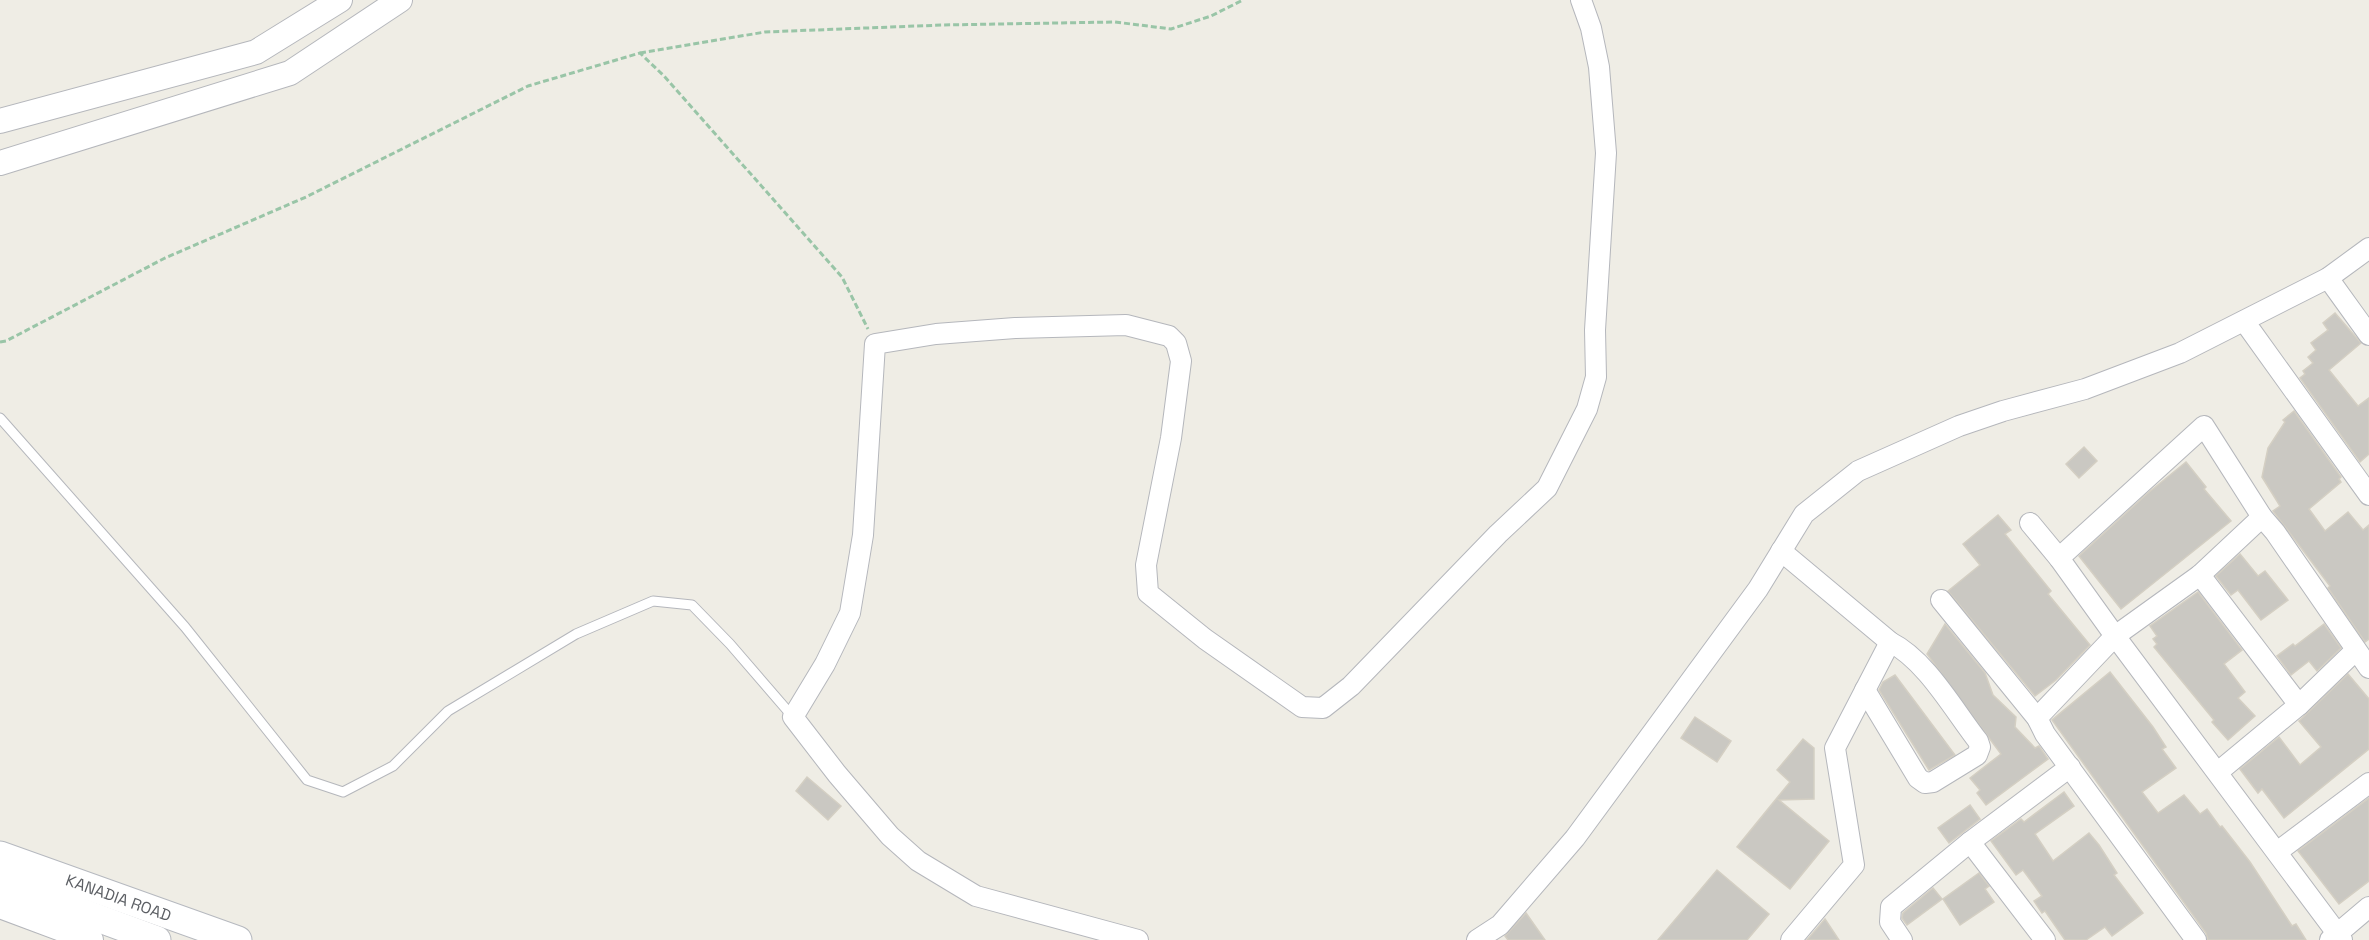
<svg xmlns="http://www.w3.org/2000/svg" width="2369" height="940" viewBox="0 0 2369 940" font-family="'Space Grotesk',sans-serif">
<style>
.building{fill:#cac8c2;stroke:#d4cfc3;stroke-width:1.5}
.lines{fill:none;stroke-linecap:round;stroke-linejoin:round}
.service-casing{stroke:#b5b7bc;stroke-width:11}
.minor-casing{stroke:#b5b7bc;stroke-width:22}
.tertiary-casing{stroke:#b5b7bc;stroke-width:26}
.secondary-casing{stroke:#b6b9bf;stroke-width:29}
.path{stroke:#99c5a7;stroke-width:3;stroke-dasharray:6 3;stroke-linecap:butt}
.service{stroke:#fff;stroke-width:9}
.minor{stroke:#fff;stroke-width:20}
.tertiary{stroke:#fff;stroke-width:24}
.secondary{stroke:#fff;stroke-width:27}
.labels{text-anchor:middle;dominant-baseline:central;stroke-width:4.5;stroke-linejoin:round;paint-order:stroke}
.street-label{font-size:16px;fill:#5d6065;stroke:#fff}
</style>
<rect width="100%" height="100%" fill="#efede5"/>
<!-- building -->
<g class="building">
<polygon points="2335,313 2361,343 2329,370 2358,406 2369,398 2369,454 2360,462 2300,378 2305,374 2303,371 2313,363 2308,357 2316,350 2311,343 2328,330 2323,323"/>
<polygon points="2294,411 2341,477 2339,479 2341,482 2309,509 2325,531 2348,512 2363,530 2369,525 2369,639 2365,642 2328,588 2330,586 2273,511 2280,506 2262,477 2268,448 2285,422 2283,420"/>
<polygon points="2084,447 2097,461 2079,478 2066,464"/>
<polygon points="2186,462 2206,487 2204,489 2231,521 2121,609 2079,556 2148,493"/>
<polygon points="1998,515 2011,530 2005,534 2051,591 2048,594 2090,645 2056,680 2035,696 1948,591 1980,565 1963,544"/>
<polygon points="2240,554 2258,576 2265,571 2288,600 2261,620 2238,590 2231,595 2216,576"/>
<polygon points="2198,592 2242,650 2224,664 2245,692 2238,698 2255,716 2228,740 2212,722 2214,720 2154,647 2157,644 2153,639 2157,636 2150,626"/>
<polygon points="1945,624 1985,673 1993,695 2016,717 2015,727 2035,748 2039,746 2048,759 1986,805 1977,793 1980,790 1970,778 2001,754 1927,654"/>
<polygon points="2324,624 2341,648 2317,671 2309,661 2291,675 2277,656 2293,644 2295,646"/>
<polygon points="2110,672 2153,727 2166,747 2162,749 2176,768 2142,792 2158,813 2184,795 2200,814 2207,809 2220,827 2222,826 2250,862 2292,926 2296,924 2306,940 2208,940 2206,933 2052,720"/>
<polygon points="2348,674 2369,699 2369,749 2284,818 2262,789 2258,793 2240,769 2279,737 2300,765 2321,747 2299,721"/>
<polygon points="1895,675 1955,755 1929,770 1879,690 1883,682"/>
<polygon points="1695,717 1731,741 1717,762 1681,738"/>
<polygon points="1803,739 1814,748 1814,799 1779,800 1829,841 1790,889 1737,847 1790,782 1777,770"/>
<polygon points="807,777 841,806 828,820 796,791"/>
<polygon points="2064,792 2074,806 2035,834 2053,861 2089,833 2099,845 2117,873 2114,875 2143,913 2112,936 2105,927 2086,940 2065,940 2045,911 2042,913 2034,901 2042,896 2023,870 2016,875 1991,841 2021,819 2024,822"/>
<polygon points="2369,798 2369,881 2339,904 2298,851"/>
<polygon points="1970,805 1980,819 1949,843 1938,828"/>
<polygon points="1717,870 1769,914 1747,940 1658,940"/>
<polygon points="1979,873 1989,886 1985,889 1994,902 1960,925 1943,899"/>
<polygon points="1933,888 1942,899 1907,925 1902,918 1903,913"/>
<polygon points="1526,913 1545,940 1508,940 1505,936"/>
<polygon points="1825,919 1839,940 1807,940"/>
</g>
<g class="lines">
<defs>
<polyline id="service" points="0,418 185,627 307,780 343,792 393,766 448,711 576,634 653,601 692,605 730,644 793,717"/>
<g id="minor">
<polyline points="2328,278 2369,335"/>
<polyline points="2244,321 2369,495"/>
<polyline points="2030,523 2059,558 2115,636 2342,940"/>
<path d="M1781,551L1890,642C1926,660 1953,709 1978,741L1980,747L1977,755L1933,782L1925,783L1918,778L1865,690"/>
<polyline points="2059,558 2204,426 2262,517"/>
<polyline points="2200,575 2299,705"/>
<polyline points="1941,600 2037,718 2045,734 2196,940"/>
<polyline points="2037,718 2115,636 2200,575 2262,517 2275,532 2369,668"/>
<polyline points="2218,772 2299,705 2356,650"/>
<polyline points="1970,842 2045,940"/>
<polyline points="2277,852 2369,783"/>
<polyline points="1138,940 976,896 918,861 890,836 837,774 793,717 825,664 850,613 863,535 875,344 936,334 1015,328 1126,325 1169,336 1176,343 1181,361 1171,438 1146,565 1148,593 1205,639 1302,707 1323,708 1351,686 1498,534 1547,488 1587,409 1596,377 1595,330 1606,153 1599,67 1591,28 1581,0"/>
<polyline points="1477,940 1500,925 1575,838 1758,589 1804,514 1858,471 1959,426 2003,411 2085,389 2180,353 2328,278 2369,248"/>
<polyline points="1791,940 1854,865 1835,748 1890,642"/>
<polyline points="1902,940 1890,922 1891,907 1970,842 2070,767"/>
<polyline points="2330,940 2369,907"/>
</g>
<g id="tertiary">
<polyline points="0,121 256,52 340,0"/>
<polyline points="0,163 290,73 400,0"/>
<polyline points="0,906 91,940"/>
</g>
<g id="secondary">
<path id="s1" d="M0,855L238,940"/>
<polyline points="0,882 157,940"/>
</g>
</defs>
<!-- service casing -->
<use href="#service" class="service-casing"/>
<!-- minor casing -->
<use href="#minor" class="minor-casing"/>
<!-- tertiary casing -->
<use href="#tertiary" class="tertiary-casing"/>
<!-- secondary casing -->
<use href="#secondary" class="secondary-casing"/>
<!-- path -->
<g class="path">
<polyline points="640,53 765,32 942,25 1115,22 1171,29 1211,16 1243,0"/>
<polyline points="0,342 6,341 165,258 306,197 528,86 640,53 664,76 842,277 868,329"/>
</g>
<!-- service -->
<use href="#service" class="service"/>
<!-- minor -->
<use href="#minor" class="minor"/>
<!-- tertiary -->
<use href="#tertiary" class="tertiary"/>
<!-- secondary -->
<use href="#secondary" class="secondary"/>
</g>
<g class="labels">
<!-- street labels -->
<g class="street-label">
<text stroke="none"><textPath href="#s1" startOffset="126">KANADIA ROAD</textPath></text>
</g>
</g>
</svg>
